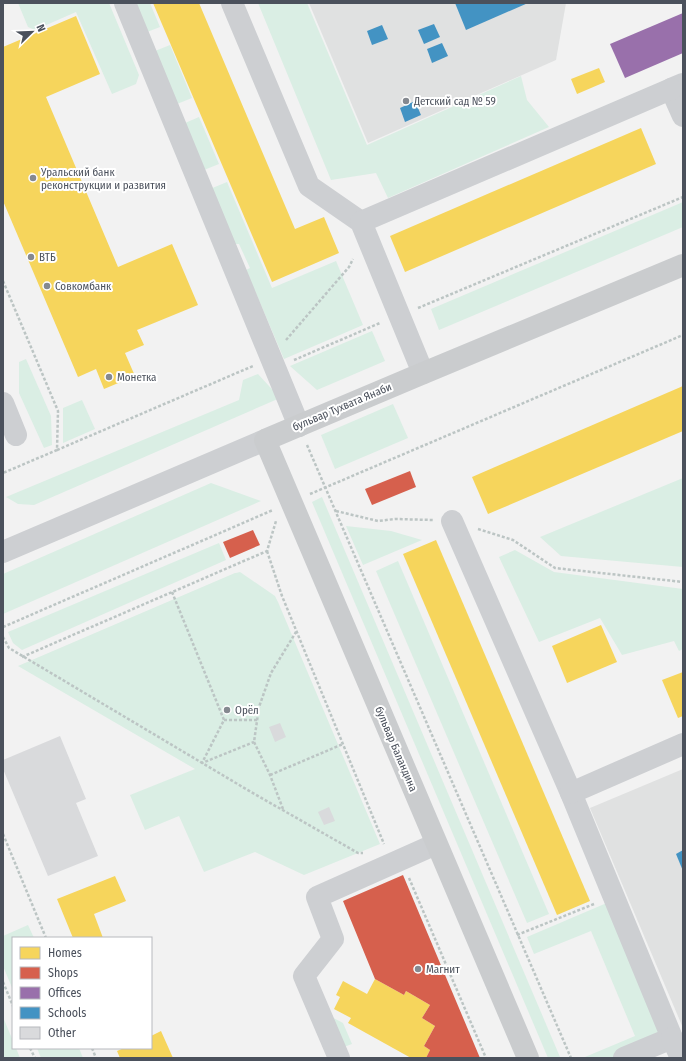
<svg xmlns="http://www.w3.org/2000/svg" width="686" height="1061" viewBox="0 0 686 1061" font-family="'Fira Sans Condensed',sans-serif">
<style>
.education{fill:#e0e1e1}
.green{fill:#daeee4}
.homes{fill:#f6d55c}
.shops{fill:#d6604d}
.offices{fill:#9970ab}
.schools{fill:#4393c3}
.building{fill:#d9dadc}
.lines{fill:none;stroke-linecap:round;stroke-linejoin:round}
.path{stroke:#bcc5c4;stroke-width:2.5;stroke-dasharray:3 2;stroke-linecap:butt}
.minor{stroke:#cdcfd2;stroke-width:22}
.major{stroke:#caccce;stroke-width:22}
.poi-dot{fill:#858990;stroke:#fff;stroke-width:1.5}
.labels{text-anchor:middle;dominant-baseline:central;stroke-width:4;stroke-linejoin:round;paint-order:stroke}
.poi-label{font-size:11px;fill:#4b515c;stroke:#fff;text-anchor:start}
.street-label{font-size:11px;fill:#4b515c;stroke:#fff}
</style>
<rect width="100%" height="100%" fill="#f2f2f2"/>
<!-- education -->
<g class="education">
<polygon points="309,3 566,3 556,60 368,143"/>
<polygon points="683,769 683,1028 590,808"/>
</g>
<!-- green -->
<g class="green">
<polygon points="18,3 109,3 139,75 136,84 112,94 76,12 35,30 28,27"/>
<polygon points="135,3 150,3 160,27 147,32"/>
<polygon points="258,3 307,3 367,145 521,76 527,100 549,127 388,198 376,173 331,180"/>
<polygon points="170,45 192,98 177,104 155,51"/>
<polygon points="199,117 219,164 204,170 185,123"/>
<polygon points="227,182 272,288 336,261 363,325 284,359 246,270 250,268 239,244 233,244 210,189"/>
<polygon points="683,202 683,227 439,330 431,309"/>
<polygon points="372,331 385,361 317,390 290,366"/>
<polygon points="26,359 51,416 52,445 44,448 19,393 19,362"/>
<polygon points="258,374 280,398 34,505 18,504 6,497 239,400 243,380"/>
<polygon points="82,400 95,429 63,443 63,408"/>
<polygon points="393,404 408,438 335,469 321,435"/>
<polygon points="683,478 683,567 561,556 540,537"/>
<polygon points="211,483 261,501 3,614 3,574"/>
<polygon points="322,497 560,1057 559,1058 548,1058 312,502"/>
<polygon points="346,526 391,531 422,540 363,565"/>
<polygon points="219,543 226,560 22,650 13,643 8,632"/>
<polygon points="515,550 554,572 683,589 683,649 679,651 674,641 622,655 600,618 539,642 499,557"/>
<polygon points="398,561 549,914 527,923 376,571"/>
<polygon points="240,572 275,596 278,602 380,844 304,875 255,852 204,872 179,816 145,830 130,795 195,769 18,666 235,573 236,573"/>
<polygon points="609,902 665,1036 613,1058 585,1058 585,1057 635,1036 591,931 534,954 527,937"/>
<polygon points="28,925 34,938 13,938 13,990 3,966 3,936"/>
<polygon points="326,1014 343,1023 352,1044 341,1048"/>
<polygon points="3,1017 13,1041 13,1048 16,1048 20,1058 3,1058"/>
<polygon points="37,1048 79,1048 83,1058 41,1058"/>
</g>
<!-- homes -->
<g class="homes">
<polygon points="153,3 199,3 295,229 324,217 339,253 272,282"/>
<polygon points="76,16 100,74 46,97 118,267 172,244 198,305 137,330 144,345 125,353 135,376 104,389 96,369 78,377 3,201 3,47"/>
<polygon points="599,68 605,82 577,94 571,79"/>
<polygon points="641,128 656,164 405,272 390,236"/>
<polygon points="683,386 683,431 488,514 472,477"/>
<polygon points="436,540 590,901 557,915 403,554"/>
<polygon points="601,625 617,662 567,683 552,646"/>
<polygon points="683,672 683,716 678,718 662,680"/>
<polygon points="115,876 126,901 94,914 103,938 73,938 57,899"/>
<polygon points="375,979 404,995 406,991 430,1005 422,1018 435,1026 424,1046 430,1050 426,1058 411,1058 348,1023 351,1018 334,1009 340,997 336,995 343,981 367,994"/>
<polygon points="161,1031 173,1058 120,1058 117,1051 124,1048 151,1048 151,1036"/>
</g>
<!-- shops -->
<g class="shops">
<polygon points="410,471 416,487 372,505 365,489"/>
<polygon points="253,530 260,545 230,558 223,542"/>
<polygon points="403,875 480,1058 426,1058 430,1050 424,1046 435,1026 422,1018 430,1005 406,991 404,995 375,979 343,901"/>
</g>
<!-- offices -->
<polygon class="offices" points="683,13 683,53 625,78 610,44"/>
<!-- schools -->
<g class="schools">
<polygon points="455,3 528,3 466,30"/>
<polygon points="434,24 440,37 424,44 418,30"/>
<polygon points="382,25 388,39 372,45 367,31"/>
<polygon points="442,43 448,56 432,63 427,49"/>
<polygon points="415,101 421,115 405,122 400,108"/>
<polygon points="683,850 683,871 676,854"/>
</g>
<!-- building -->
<g class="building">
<polygon points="280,723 286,737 275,742 269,727"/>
<polygon points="60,736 86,799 76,803 98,856 48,876 3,769 3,760"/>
<polygon points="329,807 335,821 324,825 318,812"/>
</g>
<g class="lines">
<!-- path -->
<g class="path">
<polyline points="3,281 58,411 57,450 3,473"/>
<polyline points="418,308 683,197"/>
<polyline points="286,340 349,267 353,259"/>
<polyline points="294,360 380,323"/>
<polyline points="307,445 571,1058"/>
<polyline points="57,450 253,366"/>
<polyline points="310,494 683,335"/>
<polyline points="336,511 378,521 395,519 433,520"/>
<polyline points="478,529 513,540 555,568 683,582"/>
<polyline points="267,551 282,596 384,844"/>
<polyline points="172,592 224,720 202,763 254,742"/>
<polyline points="3,627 273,510"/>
<polyline points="3,637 9,648 251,792 358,853 363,853"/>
<polyline points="22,657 267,551 276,521"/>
<polyline points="224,720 257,720"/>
<polyline points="270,775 343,744"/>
<polyline points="283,809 270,775 254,742 259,707 271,673 296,632"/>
<polyline points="3,834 46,938"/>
<polyline points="409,878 486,1058"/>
<polyline points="517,935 594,904"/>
<polyline points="3,982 13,1006"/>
<polyline points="30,1048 35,1058"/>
<polyline points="92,1048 96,1058"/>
</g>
<!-- minor -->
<g class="minor">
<polyline points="125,3 299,426"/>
<polyline points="232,3 309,186 361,222 423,373"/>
<polyline points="683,84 671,89 683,116"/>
<polyline points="361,222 671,89"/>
<polyline points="3,403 16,435"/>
<polyline points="452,521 571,793 672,1038 624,1058"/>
<polyline points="3,552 265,440"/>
<polyline points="571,793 683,744"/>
<polyline points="672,1038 681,1058"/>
<polyline points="339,1058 304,976 333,939 317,897 436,844"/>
</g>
<!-- major -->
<polyline class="major" points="528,1058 265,440 414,377 683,265"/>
</g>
<!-- markers -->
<g class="poi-dot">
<circle cx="406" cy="101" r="4"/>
<circle cx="33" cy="178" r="4"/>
<circle cx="31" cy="257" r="4"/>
<circle cx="47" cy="286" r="4"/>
<circle cx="109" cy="377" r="4"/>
<circle cx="227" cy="710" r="4"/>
<circle cx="418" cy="969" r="4"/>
</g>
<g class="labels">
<!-- poi labels -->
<g class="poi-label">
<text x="414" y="101">Детский сад № 59</text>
<text x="41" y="172">Уральский банк<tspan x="41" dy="13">реконструкции и развития</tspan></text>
<text x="39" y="257">ВТБ</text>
<text x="55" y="286">Совкомбанк</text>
<text x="117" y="377">Монетка</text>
<text x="235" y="710">Орёл</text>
<text x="426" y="969">Магнит</text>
</g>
<!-- street labels -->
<g class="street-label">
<text transform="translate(342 407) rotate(-23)">бульвар Тухвата Янаби</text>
<text transform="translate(396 749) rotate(67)">бульвар Баландина</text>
</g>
</g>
<!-- border -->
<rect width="686" height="1061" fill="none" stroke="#4b515c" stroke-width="8"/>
<!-- legend -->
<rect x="12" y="937" width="140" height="112" fill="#ffffff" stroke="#b7b9be"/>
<rect x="20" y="947" width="20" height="12" fill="#f6d55c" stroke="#b7b9be"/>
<text x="48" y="957" font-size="12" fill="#4b515c">Homes</text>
<rect x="20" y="967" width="20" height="12" fill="#d6604d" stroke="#b7b9be"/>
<text x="48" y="977" font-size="12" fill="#4b515c">Shops</text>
<rect x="20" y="987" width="20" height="12" fill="#9970ab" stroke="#b7b9be"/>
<text x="48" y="997" font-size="12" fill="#4b515c">Offices</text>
<rect x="20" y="1007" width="20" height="12" fill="#4393c3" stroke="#b7b9be"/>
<text x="48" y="1017" font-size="12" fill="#4b515c">Schools</text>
<rect x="20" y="1027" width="20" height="12" fill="#d9dadc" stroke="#b7b9be"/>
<text x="48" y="1037" font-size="12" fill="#4b515c">Other</text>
<!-- north arrow -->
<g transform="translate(32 32) rotate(67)" stroke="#ffffff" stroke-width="3" paint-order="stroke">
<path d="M0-3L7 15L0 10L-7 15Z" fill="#4b515c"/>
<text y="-6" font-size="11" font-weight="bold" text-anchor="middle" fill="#4b515c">N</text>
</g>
</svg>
